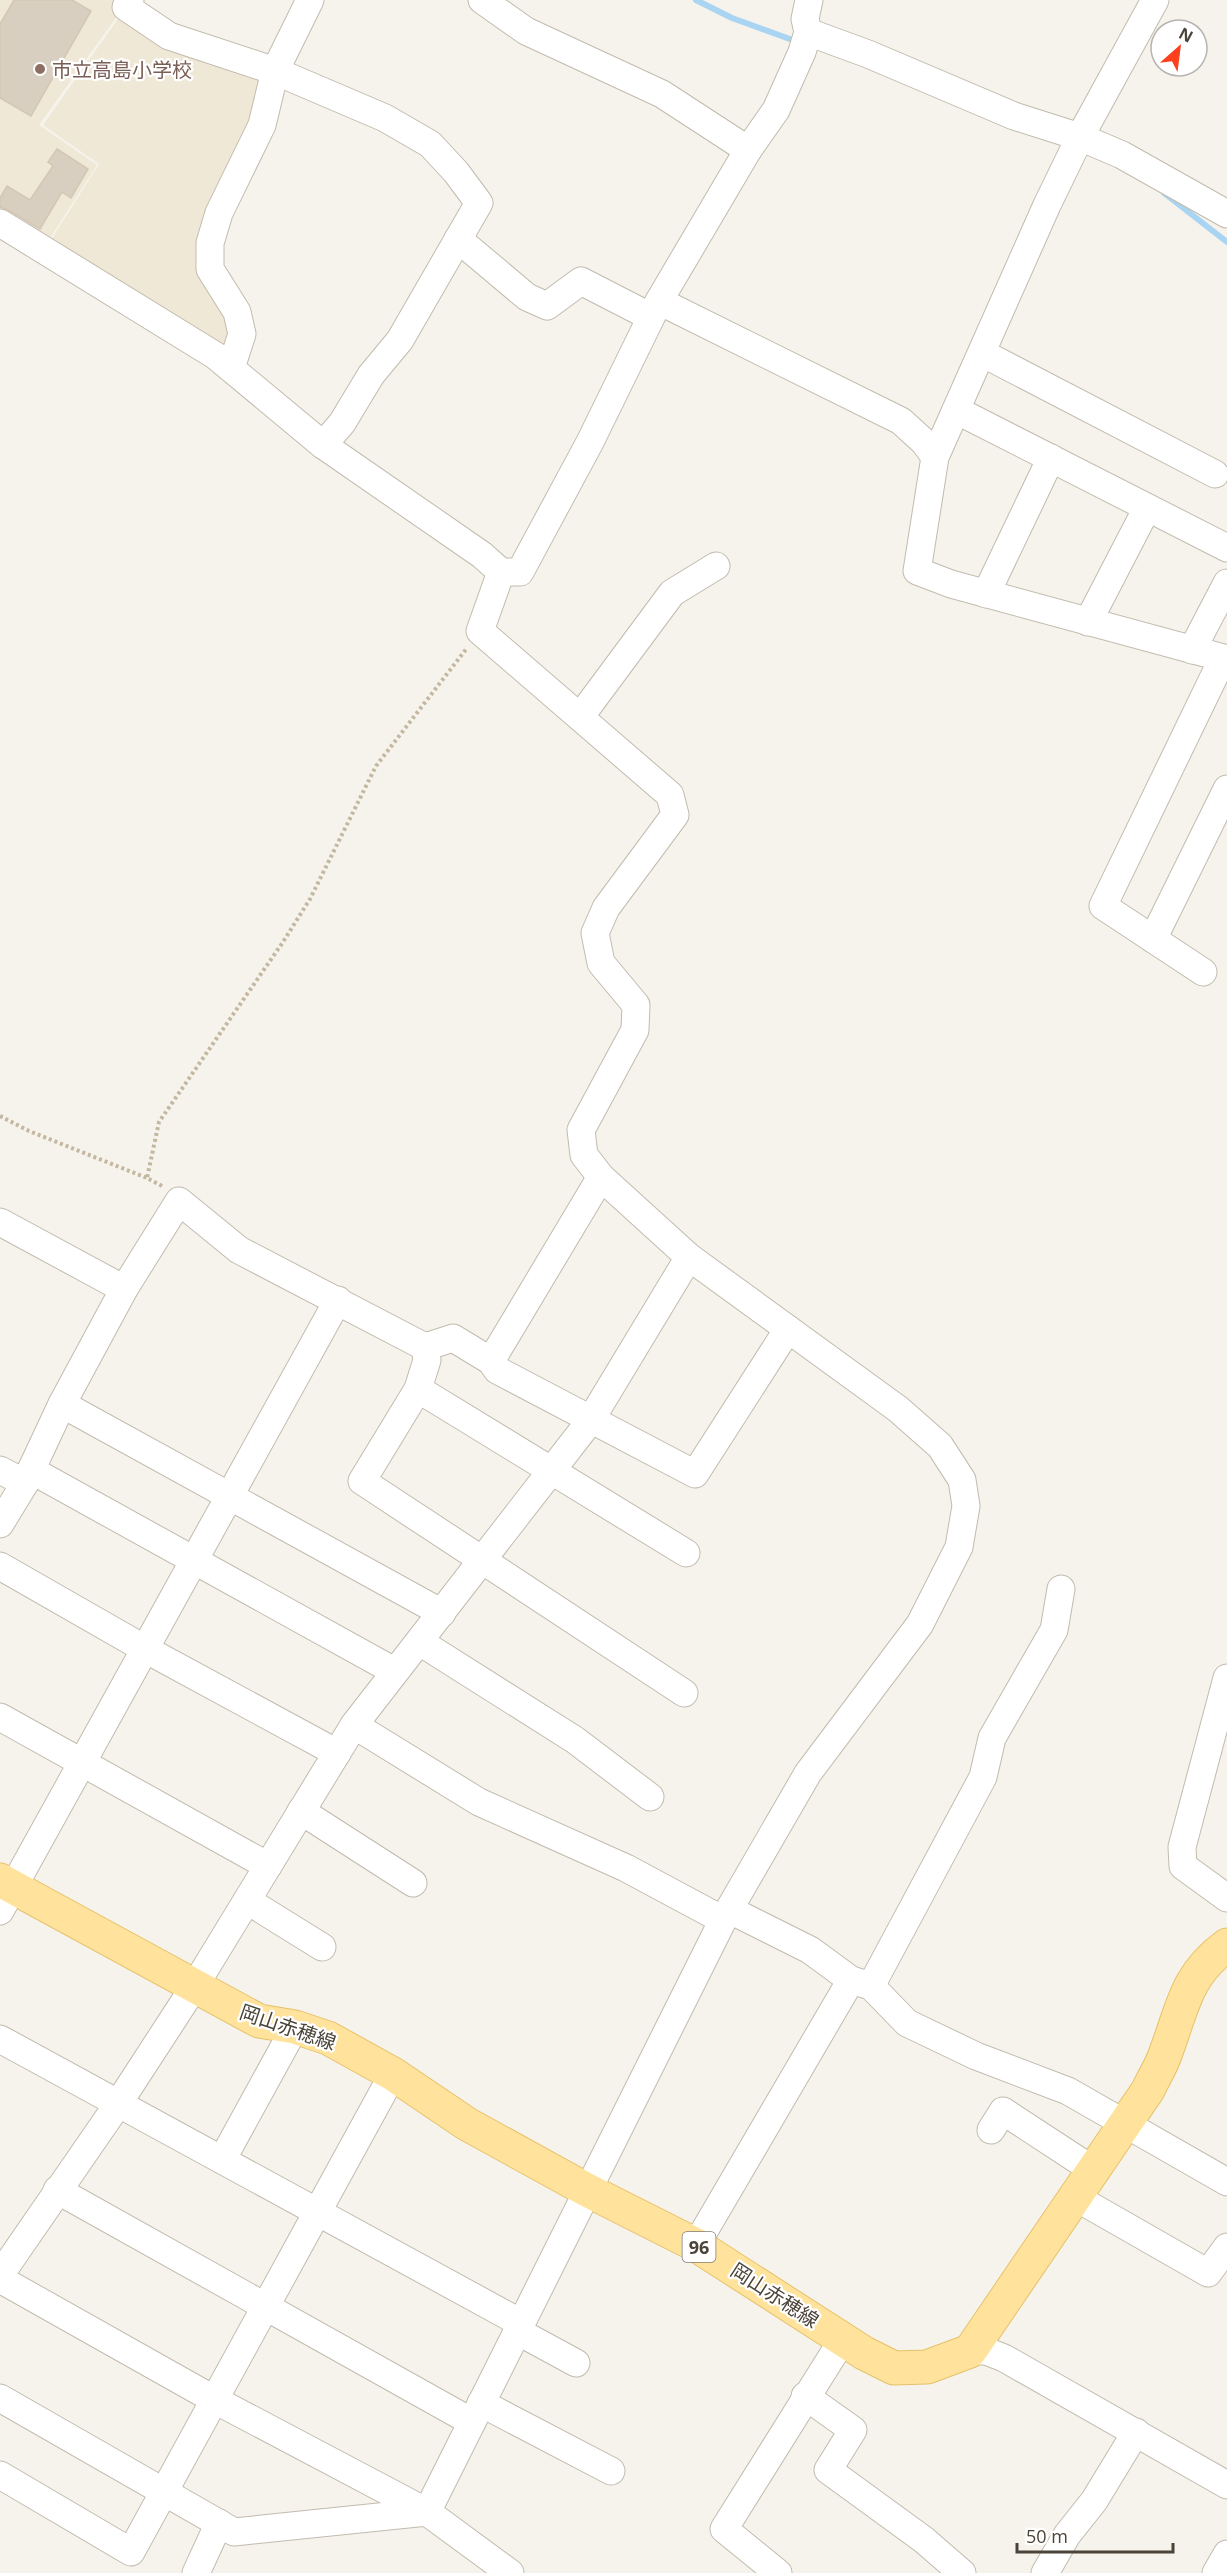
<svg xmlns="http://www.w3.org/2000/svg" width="1227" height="2573" viewBox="0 0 1227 2573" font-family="'Open Sans','Noto Sans JP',sans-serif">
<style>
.education{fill:#efe8d6}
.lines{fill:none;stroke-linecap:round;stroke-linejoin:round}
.stream{stroke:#a9d4f2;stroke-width:6}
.building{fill:#d8cfc1;stroke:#d3c7b4;stroke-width:1.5}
.minor-casing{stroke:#c2bbae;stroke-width:29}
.major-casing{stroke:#e6c16a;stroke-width:35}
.path{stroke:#c4b79f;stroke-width:4;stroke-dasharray:3 3;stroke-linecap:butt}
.minor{stroke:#fff;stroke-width:27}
.major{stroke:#ffe39c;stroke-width:33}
.education-dot{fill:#8d6e63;stroke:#fff;stroke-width:2}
.labels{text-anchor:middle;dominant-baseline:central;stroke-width:4.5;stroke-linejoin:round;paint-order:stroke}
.shield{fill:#fff;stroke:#817c74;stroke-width:1.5}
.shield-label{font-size:18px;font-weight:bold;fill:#4b4439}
.education-label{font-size:20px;fill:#785e54;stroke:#fff;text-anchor:start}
.street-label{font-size:20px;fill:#4b4439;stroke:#fff}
</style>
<rect width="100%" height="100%" fill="#f6f3ec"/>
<!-- education -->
<g class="education">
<polygon points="0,0 116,0 112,6 120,12 39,125 97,165 48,241 0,212"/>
<polygon points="122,13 263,75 258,109 198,258 235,343 220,347 49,243 99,164 43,125"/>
</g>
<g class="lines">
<!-- stream -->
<g class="stream">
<polyline points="696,0 732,18 798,42"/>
<polyline points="1164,193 1227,242"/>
</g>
</g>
<!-- building -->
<g class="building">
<polygon points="14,0 72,0 91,11 31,116 0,98 0,24"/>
<polygon points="57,149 88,169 71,198 62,192 40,229 8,210 0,207 0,198 7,186 30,200 53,166 48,162"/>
</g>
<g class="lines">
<defs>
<g id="minor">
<polyline points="130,0 126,7 169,36 275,71 385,118 430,144 456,172 479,203 400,340 371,375 342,423 323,445"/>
<polyline points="482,0 526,31 662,94 748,150"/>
<polyline points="1155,0 1080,137 1047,205 935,457 917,571 951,584 1227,659"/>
<polyline points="808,32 868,54 1014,116 1080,137 1122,155 1227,214"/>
<polyline points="0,223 216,356 323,445 482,555 501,572 520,572 590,442 659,301 748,150 776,110 802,52 808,32 805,19 809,0"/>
<polyline points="458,239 527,297 547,306 581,281 651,317"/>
<polyline points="659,301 901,421 924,442 935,457"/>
<polyline points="982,353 1215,474"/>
<polyline points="231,368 242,334 237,312 210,269 210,243 219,213 262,125 275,71 310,0"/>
<polyline points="956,410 1227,548"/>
<polyline points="986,594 1051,458"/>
<polyline points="1088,622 1147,508"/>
<polyline points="1192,650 1227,583"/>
<polyline points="580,717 672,593 716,566"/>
<polyline points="1153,939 1227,789"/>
<polyline points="1203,972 1103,906 1223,658"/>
<polyline points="0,1222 124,1289"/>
<polyline points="425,1347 453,1338 491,1361 601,1177"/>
<polyline points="491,1361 497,1370 695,1474 788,1329"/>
<polyline points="418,1389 362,1481 684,1693"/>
<polyline points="62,1404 442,1613"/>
<polyline points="0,1470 25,1483"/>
<polyline points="31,1470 394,1671"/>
<polyline points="0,1524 25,1483 62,1404 124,1289 179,1201 239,1250 425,1347 427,1360 418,1389 686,1553"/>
<polyline points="0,1566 145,1649 337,1753"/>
<polyline points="420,1642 575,1740 650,1797"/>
<polyline points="1227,1678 1182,1847 1183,1866 1227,1898"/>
<polyline points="0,1717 268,1866"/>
<polyline points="354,1725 479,1802 626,1868 723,1920"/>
<polyline points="301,1811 413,1883"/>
<polyline points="248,1901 322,1947"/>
<polyline points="730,1910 810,1950 851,1980 871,1986 907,2023 976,2056 1068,2091 1227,2182"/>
<polyline points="0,1911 338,1300"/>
<polyline points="871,1986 983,1777 992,1738 1054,1630 1061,1589"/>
<polyline points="0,2039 521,2323"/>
<polyline points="991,2130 1003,2111 1093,2170"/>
<polyline points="222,2160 295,2027"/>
<polyline points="57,2190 472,2422"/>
<polyline points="1075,2197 1208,2273 1227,2247"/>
<polyline points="696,2245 851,1980"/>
<polyline points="0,2275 118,2104 194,1987 354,1725 590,1421 689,1257"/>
<polyline points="0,2279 215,2400 427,2512 723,1920 808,1773 920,1624 959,1547 966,1506 962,1480 940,1446 898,1409 689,1257 601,1177 584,1155 581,1130 635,1030 636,1005 601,963 595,933 606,908 675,815 670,795 480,631 501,572"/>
<polyline points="517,2331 576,2363"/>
<polyline points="970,2351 986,2351 1004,2358 1227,2485"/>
<polyline points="805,2396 853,2430 828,2470 924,2540 962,2573"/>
<polyline points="0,2398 234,2532 427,2512 510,2573"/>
<polyline points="481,2403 611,2471"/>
<polyline points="0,2475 131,2552 393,2074"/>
<polyline points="196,2573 219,2523"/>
<polyline points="778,2573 724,2529 843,2339"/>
<polyline points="1045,2573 1067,2535 1094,2501 1136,2432"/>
<polyline points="1216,2573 1227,2554"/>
</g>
<path id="major" d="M0,1880L259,2021L295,2027L328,2038L393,2074L467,2124L587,2190L696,2245L864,2353L894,2368L927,2367L970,2351L1148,2090C1154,2077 1162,2065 1166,2052C1183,2007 1185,1976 1227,1945"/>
</defs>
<!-- minor casing -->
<use href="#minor" class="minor-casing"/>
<!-- major casing -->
<use href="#major" class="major-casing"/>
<!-- path -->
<g class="path">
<polyline points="0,1116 29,1131 147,1178"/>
<polyline points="162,1186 147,1178 159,1122 283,942 310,899 376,766 467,648"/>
</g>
<!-- minor -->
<use href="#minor" class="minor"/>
<!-- major -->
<use href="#major" class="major"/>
</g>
<!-- markers -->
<circle class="education-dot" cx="40" cy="69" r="6"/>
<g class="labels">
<!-- shield labels -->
<rect class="shield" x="682.5" y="2232" width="33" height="30" rx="4.5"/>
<g class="shield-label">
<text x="699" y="2247">96</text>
</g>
<!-- education labels -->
<g class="education-label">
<text x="52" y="69">市立高島小学校</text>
</g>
<!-- street labels -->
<g class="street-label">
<text transform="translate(288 2027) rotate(19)">岡山赤穂線</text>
<text transform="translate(775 2295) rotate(33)">岡山赤穂線</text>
</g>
</g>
<!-- north arrow -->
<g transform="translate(1179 48) rotate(28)"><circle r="28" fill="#ffffff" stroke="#b7b4b0" stroke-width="1.5"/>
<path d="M0-4.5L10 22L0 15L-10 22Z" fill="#fc3f1d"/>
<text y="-9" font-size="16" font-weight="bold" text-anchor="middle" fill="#4b4439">N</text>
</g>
<!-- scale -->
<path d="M1017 2543v9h156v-9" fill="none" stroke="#4b4439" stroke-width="3"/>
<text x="1026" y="2543" font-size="18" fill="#4b4439" stroke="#ffffff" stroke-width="4.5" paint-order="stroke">50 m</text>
</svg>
